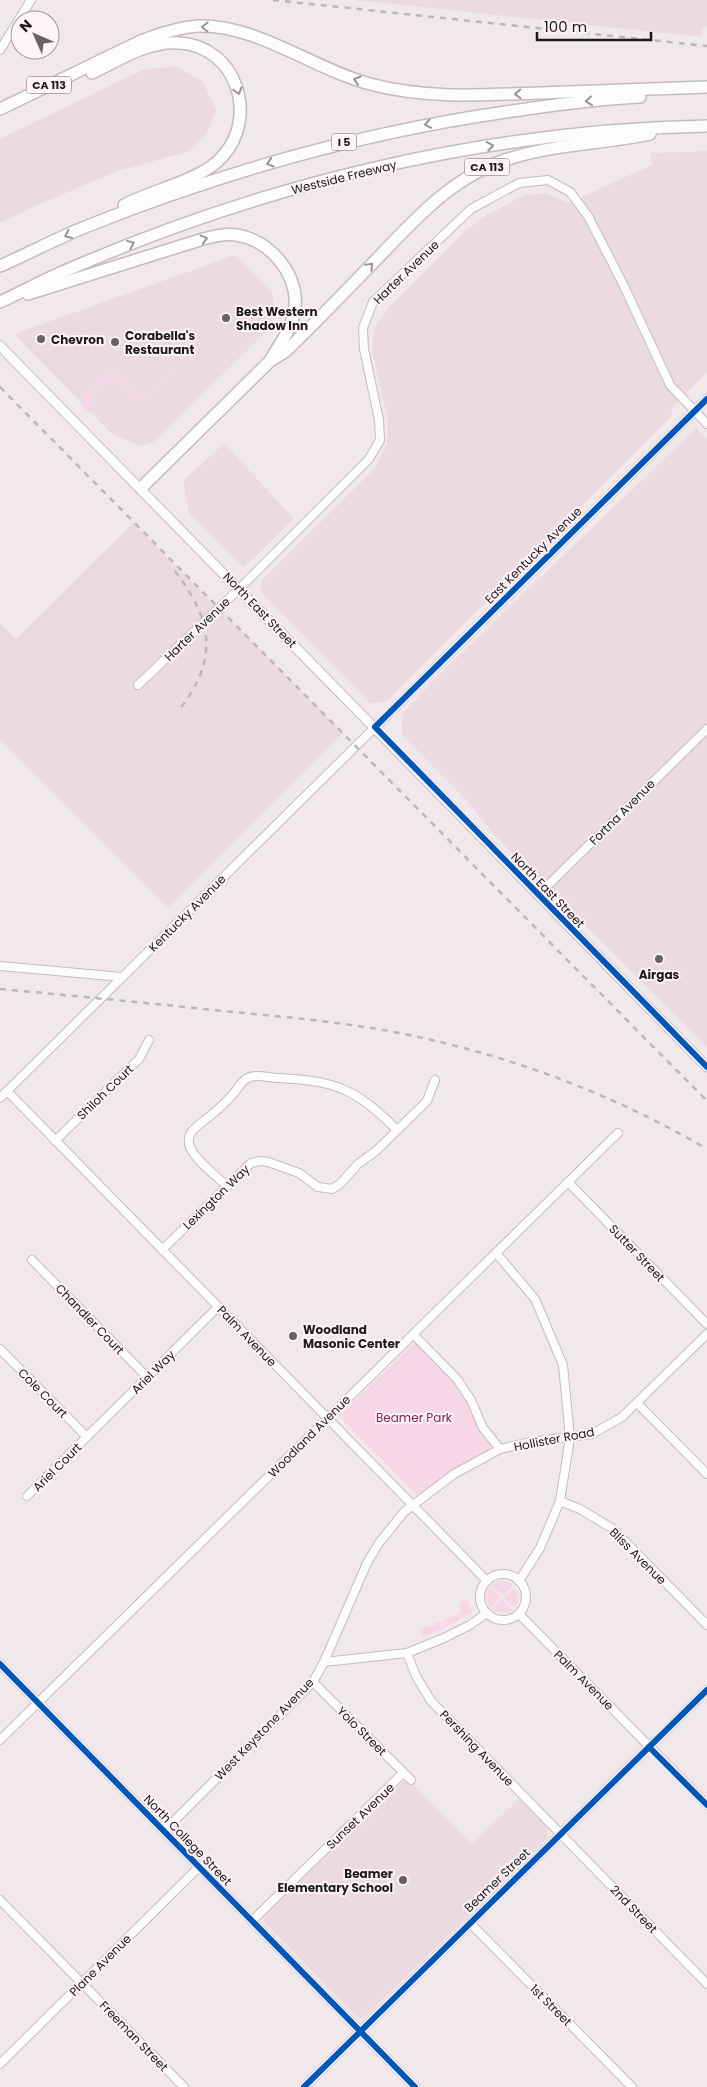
<svg xmlns="http://www.w3.org/2000/svg" width="707" height="2087" viewBox="0 0 707 2087" font-family="Poppins,sans-serif">
<style>
.built{fill:#ecdae2}
.green{fill:#f7d6e5}
.lines{fill:none;stroke-linecap:round;stroke-linejoin:round}
.minor-casing{stroke:#c3bcbf;stroke-width:10}
.major-casing{stroke:#c3bcbf;stroke-width:11}
.highway-casing{stroke:#c3bcbf;stroke-width:14}
.minor{stroke:#fdfcfc;stroke-width:8}
.major{stroke:#fdfcfc;stroke-width:9}
.highway{stroke:#fdfcfc;stroke-width:11}
.rail{stroke:#b9b7b8;stroke-width:2.5;stroke-dasharray:6 6;stroke-linecap:butt}
.cycleway-casing{stroke:#fdf3f8;stroke-width:9}
.cycleway{stroke:#0057b8;stroke-width:6}
.oneway{stroke:#999597}
.poi-dot{fill:#686164;stroke:#fdf3f8;stroke-width:2}
.labels{text-anchor:middle;dominant-baseline:central;stroke-width:4;stroke-linejoin:round;paint-order:stroke}
.shield{fill:#fdf3f8;stroke:#615a5d;stroke-width:1}
.shield-label{font-size:11px;font-weight:bold;fill:#1e181b}
.street-label{font-size:12px;fill:#1e181b;stroke:#fdf3f8}
.poi-label{font-size:12px;font-weight:bold;fill:#1e181b;stroke:#fdf3f8;text-anchor:start}
.park-label{font-size:12px;fill:#83215b;stroke:#fdf3f8}
</style>
<rect width="100%" height="100%" fill="#f1e8ec"/>
<!-- built -->
<g class="built">
<polygon points="356,0 707,0 707,27 703,27 701,37"/>
<polygon points="176,66 203,82 216,110 207,134 187,152 118,171 40,204 0,223 0,139 142,70"/>
<polygon points="707,151 707,372 674,405 670,418 386,702 370,703 260,591 262,580 374,469 387,445 388,420 372,350 374,329 388,308 463,233 480,219 524,195 547,193 568,203 652,165 651,153"/>
<polygon points="235,255 272,292 275,310 268,330 154,442 139,446 111,433 14,334"/>
<polygon points="696,428 707,439 707,1047 498,839 466,800 402,735 402,714 440,674"/>
<polygon points="224,443 294,519 243,568 189,513 183,481"/>
<polygon points="133,523 343,733 169,908 0,739 0,623 16,639"/>
<polygon points="402,1782 412,1783 472,1844 519,1799 546,1825 548,1838 364,2018 358,2018 264,1922 264,1916"/>
</g>
<!-- green -->
<g class="green">
<polygon points="175,366 176,367 140,402 112,375 90,396 89,413 82,406 85,397 111,371 140,400"/>
<polygon points="415,1342 456,1384 470,1408 479,1431 490,1445 488,1452 419,1497 343,1420 343,1413"/>
<polygon points="498,1581 507,1581 513,1585 503,1596 492,1585"/>
<polygon points="490,1587 501,1597 490,1608 486,1596"/>
<polygon points="515,1587 519,1599 515,1608 504,1598"/>
<polygon points="502,1599 513,1610 504,1613 493,1611 492,1610"/>
<polygon points="461,1601 468,1601 472,1612 445,1628 444,1620 459,1614"/>
<polygon points="436,1622 443,1623 444,1628 423,1637 420,1628 433,1626"/>
</g>
<g class="lines">
<defs>
<g id="minor">
<polyline points="0,50 31,0"/>
<polyline points="138,685 239,589 369,459 380,440 379,420 364,349 363,328 373,302 471,209 519,183 548,180 570,192 588,216 623,284 670,385 707,424"/>
<polyline points="538,895 707,729"/>
<polyline points="0,966 122,977"/>
<polyline points="7,1091 487,1581"/>
<polyline points="0,1098 707,399"/>
<polyline points="55,1141 139,1059 149,1040"/>
<polyline points="568,1182 707,1324"/>
<path d="M227,1186C216,1176 195,1160 190,1147C184,1131 201,1124 211,1115C219,1109 227,1101 233,1094C238,1089 240,1083 246,1079C256,1073 268,1078 279,1078C337,1081 356,1089 397,1130"/>
<polyline points="162,1250 251,1163 260,1161 268,1162 299,1173 318,1187 332,1189 340,1184 358,1164 376,1151 427,1101 435,1080"/>
<polyline points="496,1253 535,1299 563,1365 570,1438 560,1501 540,1548 519,1581"/>
<polyline points="32,1260 147,1377"/>
<polyline points="413,1334 457,1379 471,1400 483,1428 500,1449"/>
<polyline points="0,1349 87,1437"/>
<polyline points="637,1403 707,1474"/>
<polyline points="27,1496 218,1307"/>
<polyline points="560,1501 580,1509 613,1529 707,1625"/>
<circle cx="503" cy="1597" r="23"/>
<polyline points="519,1614 707,1805"/>
<polyline points="407,1653 416,1676 431,1701 707,1984"/>
<polyline points="324,1662 367,1563 379,1543 404,1512 454,1474 500,1449 531,1442 592,1434 622,1417 707,1334"/>
<polyline points="0,1664 415,2087"/>
<polyline points="313,1682 411,1780"/>
<polyline points="0,1740 618,1133"/>
<polyline points="164,1831 313,1682 324,1662 407,1653 444,1638 470,1625 487,1613"/>
<polyline points="0,1900 184,2087"/>
<polyline points="252,1921 403,1773"/>
<polyline points="470,1923 632,2087"/>
<polyline points="0,2064 199,1867"/>
<polyline points="304,2087 707,1690"/>
</g>
<polyline id="major" points="0,346 707,1067"/>
<g id="highway">
<path d="M92,73C119,60 149,40 180,43C237,47 259,117 222,157C202,180 152,190 124,205"/>
<path d="M0,109L141,41C159,34 179,27 199,26C259,25 313,69 370,84C426,99 483,95 540,93C596,91 651,89 707,87"/>
<path d="M0,266C30,253 59,237 90,225C228,170 372,130 520,110C560,104 600,99 640,97"/>
<path d="M28,294L203,239C214,236 226,233 237,235C270,241 298,273 295,307C293,327 281,342 271,359"/>
<path d="M0,302C22,292 43,280 65,271C266,183 487,130 707,126"/>
<path d="M141,488L270,361L286,351C315,323 343,294 371,265C412,223 450,177 508,159C554,144 603,144 650,134"/>
</g>
</defs>
<!-- minor casing -->
<use href="#minor" class="minor-casing"/>
<!-- major casing -->
<use href="#major" class="major-casing"/>
<!-- highway casing -->
<use href="#highway" class="highway-casing"/>
<!-- minor -->
<use href="#minor" class="minor"/>
<!-- major -->
<use href="#major" class="major"/>
<!-- highway -->
<use href="#highway" class="highway"/>
<!-- rail -->
<g class="rail">
<polyline points="273,0 707,46"/>
<polyline points="0,387 707,1101"/>
<path d="M175,571C213,621 219,659 179,710"/>
<path d="M0,989C78,996 155,1004 233,1012C297,1018 361,1024 423,1038C522,1060 620,1098 707,1149"/>
</g>
<defs>
<g id="cycleway">
<polyline points="707,399 375,727 707,1067"/>
<polyline points="0,1664 415,2087"/>
<polyline points="649,1747 707,1805"/>
<polyline points="304,2087 707,1690"/>
</g>
</defs>
<!-- cycleway casing -->
<use href="#cycleway" class="cycleway-casing"/>
<!-- cycleway -->
<use href="#cycleway" class="cycleway"/>
</g>
<!-- one-way arrows -->
<defs><path id="oneway-chevron" d="M-2-3.5L2.5 0L-2 3.5" fill="none" stroke-width="1.6" stroke-linecap="round" stroke-linejoin="round" transform="scale(1.25)"/></defs>
<g class="oneway">
<use href="#oneway-chevron" transform="translate(205 27) rotate(-179)"/>
<use href="#oneway-chevron" transform="translate(357 80) rotate(-163)"/>
<use href="#oneway-chevron" transform="translate(238 91) rotate(74)"/>
<use href="#oneway-chevron" transform="translate(518 94) rotate(178)"/>
<use href="#oneway-chevron" transform="translate(589 101) rotate(174)"/>
<use href="#oneway-chevron" transform="translate(428 124) rotate(169)"/>
<use href="#oneway-chevron" transform="translate(490 146) rotate(-10)"/>
<use href="#oneway-chevron" transform="translate(270 163) rotate(164)"/>
<use href="#oneway-chevron" transform="translate(68 235) rotate(155)"/>
<use href="#oneway-chevron" transform="translate(204 239) rotate(-15)"/>
<use href="#oneway-chevron" transform="translate(131 244) rotate(-22)"/>
<use href="#oneway-chevron" transform="translate(370 266) rotate(-46)"/>
</g>
<!-- markers -->
<g class="poi-dot">
<circle cx="226" cy="318" r="5"/>
<circle cx="41" cy="339" r="5"/>
<circle cx="115" cy="342" r="5"/>
<circle cx="659" cy="959" r="5"/>
<circle cx="293" cy="1336" r="5"/>
<circle cx="403" cy="1880" r="5"/>
</g>
<g class="labels">
<!-- shield labels -->
<g class="shield">
<rect x="26.5" y="76.5" width="45" height="17" rx="4"/>
<rect x="331.5" y="133.5" width="25" height="17" rx="4"/>
<rect x="464.5" y="158.5" width="45" height="17" rx="4"/>
</g>
<g class="shield-label">
<text x="49" y="85">CA 113</text>
<text x="344" y="142">I 5</text>
<text x="487" y="167">CA 113</text>
</g>
<!-- street labels -->
<g class="street-label">
<text transform="translate(344 177) rotate(-14)">Westside Freeway</text>
<text transform="translate(406 272) rotate(-44)">Harter Avenue</text>
<text transform="translate(533 555) rotate(-45)">East Kentucky Avenue</text>
<text transform="translate(260 610) rotate(46)">North East Street</text>
<text transform="translate(197 629) rotate(-44)">Harter Avenue</text>
<text transform="translate(622 812) rotate(-45)">Fortna Avenue</text>
<text transform="translate(548 890) rotate(46)">North East Street</text>
<text transform="translate(187 913) rotate(-45)">Kentucky Avenue</text>
<text transform="translate(105 1092) rotate(-44)">Shiloh Court</text>
<text transform="translate(216 1197) rotate(-44)">Lexington Way</text>
<text transform="translate(637 1253) rotate(46)">Sutter Street</text>
<text transform="translate(90 1319) rotate(46)">Chandler Court</text>
<text transform="translate(247 1336) rotate(46)">Palm Avenue</text>
<text transform="translate(153 1372) rotate(-45)">Ariel Way</text>
<text transform="translate(43 1393) rotate(45)">Cole Court</text>
<text transform="translate(309 1436) rotate(-45)">Woodland Avenue</text>
<text transform="translate(554 1439) rotate(-11)">Hollister Road</text>
<text transform="translate(57 1467) rotate(-45)">Ariel Court</text>
<text transform="translate(638 1556) rotate(45)">Bliss Avenue</text>
<text transform="translate(584 1680) rotate(45)">Palm Avenue</text>
<text transform="translate(264 1729) rotate(-46)">West Keystone Avenue</text>
<text transform="translate(362 1731) rotate(45)">Yolo Street</text>
<text transform="translate(477 1748) rotate(46)">Pershing Avenue</text>
<text transform="translate(360 1816) rotate(-44)">Sunset Avenue</text>
<text transform="translate(188 1840) rotate(46)">North College Street</text>
<text transform="translate(497 1880) rotate(-44)">Beamer Street</text>
<text transform="translate(634 1909) rotate(46)">2nd Street</text>
<text transform="translate(100 1965) rotate(-45)">Plane Avenue</text>
<text transform="translate(551 2005) rotate(45)">1st Street</text>
<text transform="translate(134 2036) rotate(46)">Freeman Street</text>
</g>
<!-- poi labels -->
<g class="poi-label">
<text x="236" y="311">Best Western<tspan x="236" dy="14">Shadow Inn</tspan></text>
<text x="125" y="335">Corabella's<tspan x="125" dy="14">Restaurant</tspan></text>
<text x="51" y="339">Chevron</text>
<text x="659" y="974" text-anchor="middle">Airgas</text>
<text x="303" y="1329">Woodland<tspan x="303" dy="14">Masonic Center</tspan></text>
<text x="393" y="1873" text-anchor="end">Beamer<tspan x="393" dy="14">Elementary School</tspan></text>
</g>
<!-- park labels -->
<g class="park-label">
<text x="414" y="1417">Beamer Park</text>
</g>
</g>
<!-- north arrow -->
<g transform="translate(35 35) rotate(315)"><circle r="24" fill="#fdf3f8" stroke="#a49ba0"/>
<path d="M0-4L9 19L0 12L-9 19Z" fill="#686164"/>
<text y="-8" font-size="14" font-weight="bold" text-anchor="middle" fill="#1e181b">N</text>
</g>
<!-- scale -->
<path d="M537 32v8h114v-8" fill="none" stroke="#1e181b" stroke-width="2.5"/>
<text x="544" y="32" font-size="15" fill="#1e181b" stroke="#fdf3f8" stroke-width="4" paint-order="stroke">100 m</text>
</svg>
